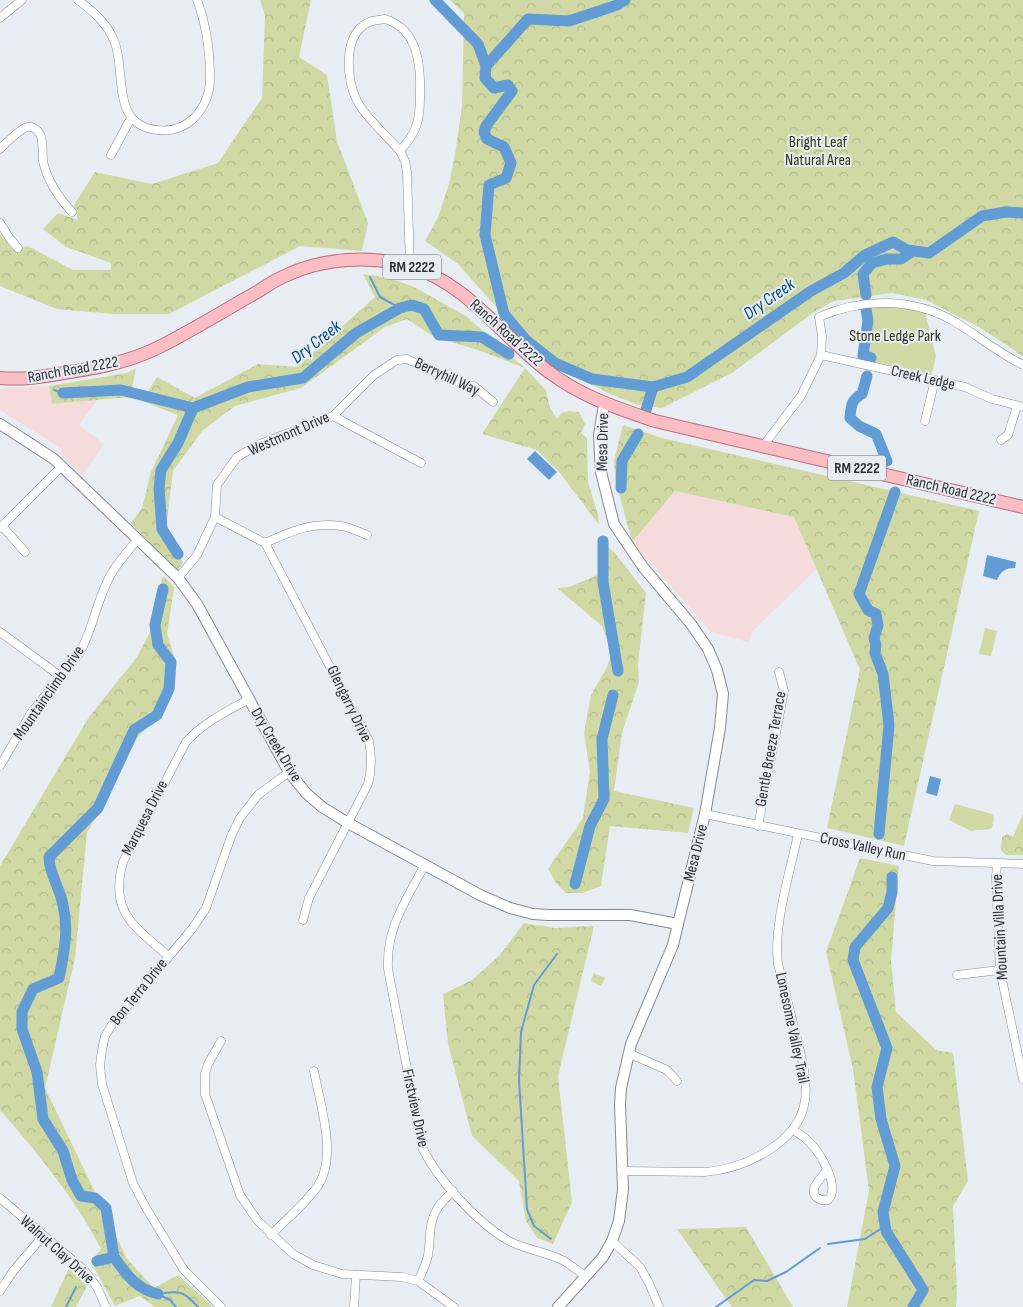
<svg xmlns="http://www.w3.org/2000/svg" width="1023" height="1307" viewBox="0 0 1023 1307" font-family="'Sofia Sans Condensed',sans-serif">
<style>
.commercial{fill:#f6dbdc}
.forest{fill:url(#forest-crowns)}
.green{fill:#d0d9a4}
.water{fill:#629cd4}
.lines{fill:none;stroke-linecap:round;stroke-linejoin:round}
.stream{stroke:#629cd4;stroke-width:2}
.river{stroke:#629cd4;stroke-width:11}
.minor-casing{stroke:#868a91;stroke-width:9}
.tertiary-casing{stroke:#868a91;stroke-width:12}
.primary-casing{stroke:#b37078;stroke-width:14}
.minor{stroke:#fff;stroke-width:8}
.tertiary{stroke:#fff;stroke-width:10}
.primary{stroke:#fbbdc4;stroke-width:12}
.labels{text-anchor:middle;dominant-baseline:central;stroke-width:4;stroke-linejoin:round;paint-order:stroke}
.shield{fill:#e8edf4;stroke:#686b6f;stroke-width:1}
.shield-label{font-size:15px;font-weight:bold;fill:#313336}
.park-label{font-size:16px;fill:#313513;stroke:#e8edf4}
.street-label{font-size:16px;fill:#313336;stroke:#e8edf4}
.water-label{font-size:18px;font-style:italic;fill:#03487d;stroke:#e8edf4}
</style>
<defs>
<pattern id="forest-crowns" width="20" height="18" patternUnits="userSpaceOnUse" patternTransform="scale(1.25)"><rect width="20" height="18" fill="#d0d9a4"/><path d="M2 6a3 3 0 1 1 6 0M12 15a3 3 0 1 1 6 0" fill="none" stroke="#b3bb8e"/></pattern>
</defs>
<rect width="100%" height="100%" fill="#e8edf4"/>
<!-- commercial -->
<g class="commercial">
<polygon points="49,386 53,404 97,400 79,425 104,444 82,475 59,453 62,449 0,410 0,389"/>
<polygon points="675,491 794,517 816,569 752,632 748,642 711,632 632,542"/>
</g>
<!-- forest -->
<g class="forest">
<polygon points="260,0 311,0 299,57 327,75 337,141 368,223 362,251 300,246 169,314 114,314 57,309 0,286 0,234 13,250 28,246 73,270 111,270 111,263 66,247 43,229 58,213 78,220 74,205 95,172 152,184 218,163 262,98 265,16"/>
<polygon points="450,0 1023,0 1023,356 979,327 926,300 892,293 834,301 814,312 732,373 662,408 638,405 608,393 573,375 537,350 497,308 458,264 425,241 438,217 449,184 455,155 462,106 464,13"/>
<polygon points="363,274 389,278 414,287 466,316 525,368 546,390 550,408 557,419 561,413 568,411 579,412 585,424 581,433 587,438 588,482 598,515 599,525 560,473 537,450 482,434 525,368 475,349 434,337 407,319 385,327 301,388 235,406 202,431 173,471 166,529 183,563 177,571 131,523 142,508 151,472 178,415 142,401 157,377 195,398 258,364 297,367 375,297"/>
<polygon points="136,368 130,397 52,404 49,386 127,373"/>
<polygon points="623,425 662,438 979,511 904,846 827,828 860,670 794,517 675,491 632,542 615,478 614,460"/>
<polygon points="606,545 614,552 646,593 638,664 639,682 622,733 614,791 694,808 688,833 610,826 601,886 582,893 566,893 556,883 548,869 583,818 590,771 584,733 591,695 607,667 612,653 602,626 557,588 569,587 598,575"/>
<path d="M163,576L174,587L167,634L175,659V688L160,715L138,737L87,833L75,958L45,1088L127,1259L154,1288L178,1275L213,1307H155L140,1296L115,1306L91,1262L101,1249C77,1201 36,1151 0,1110V866L89,717L137,657L150,632L153,610Z"/>
<polygon points="1007,834 1023,841 1023,855 1006,855 1001,850 1002,837"/>
<polygon points="860,858 899,866 891,961 896,1012 936,1050 953,1053 968,1181 953,1206 957,1293 956,1307 847,1307 869,1191 853,1069 826,952"/>
<polygon points="524,923 555,928 594,926 558,1076 572,1202 553,1244 537,1238 526,1221 519,1181 472,1136 448,1044 443,994 472,980 500,955"/>
<polygon points="746,1227 793,1307 732,1307 677,1229"/>
<polygon points="69,1268 87,1286 76,1307 51,1307"/>
</g>
<!-- green -->
<g class="green">
<polygon points="871,305 896,306 925,312 936,356 932,374 857,358"/>
<polygon points="985,628 997,631 991,656 979,654"/>
<path d="M955,804L992,814L994,818L992,828C985,831 978,829 971,831L949,820Z"/>
<polygon points="1023,814 1023,841 1013,837"/>
<polygon points="594,973 605,978 601,986 591,981"/>
</g>
<!-- water -->
<g class="water">
<polygon points="535,451 557,472 549,480 527,459"/>
<path d="M987,555L1016,562L1015,568C1005,568 1001,571 997,580L983,576Z"/>
<polygon points="930,776 941,779 937,796 926,793"/>
</g>
<g class="lines">
<!-- stream -->
<g class="stream">
<polyline points="370,277 380,297 400,308"/>
<polyline points="54,390 63,393"/>
<polyline points="551,1239 534,1226 527,1209 519,1080 521,1032 534,985 557,954"/>
<polyline points="828,1244 865,1239 885,1226"/>
<path d="M158,1294C179,1290 184,1291 198,1307"/>
<polyline points="158,1294 170,1300 176,1307"/>
<polyline points="66,1307 76,1287"/>
<polyline points="716,1307 754,1280 767,1281 786,1272 820,1248"/>
</g>
<!-- river -->
<g class="river">
<polyline points="435,0 478,44 486,66 485,78 494,88 508,85 512,91 486,126 484,132 487,139 504,147 511,163 506,178 489,185 485,235 504,314 526,340 555,363 592,379 653,387 687,377 811,291 844,273 865,255 893,242 907,250 929,253 982,216 1006,212 1023,213"/>
<polyline points="486,66 528,19 569,21 617,5 625,0"/>
<polyline points="866,295 863,274 872,263 887,259 901,259 913,251"/>
<polyline points="866,309 868,321 863,355 871,358"/>
<path d="M867,376L862,394C851,400 851,406 850,418L859,426L876,434L887,461"/>
<polyline points="63,393 121,390 193,408 248,387 303,378 356,333 400,308 412,305 424,309 439,335 482,337 509,354"/>
<polyline points="646,410 653,387"/>
<polyline points="621,488 622,461 638,434"/>
<polyline points="603,541 603,582 618,671"/>
<polyline points="178,554 162,529 159,488 161,470 178,443 193,408"/>
<polyline points="879,834 889,725 883,674 875,653 876,645 874,638 878,625 876,614 868,610 859,594 895,492"/>
<polyline points="892,877 892,892 888,908 855,947 853,960 887,1048 877,1087 881,1119 895,1166 883,1212 886,1231 923,1290 913,1307"/>
<polyline points="575,884 590,826 604,799 602,739 613,695"/>
<path d="M114,1257C126,1274 136,1289 158,1294"/>
<path d="M97,1261L114,1257L106,1208L95,1198L81,1196L72,1180L63,1151L43,1119L37,1072L22,1029V1012L33,989L59,978C64,953 69,931 63,905C60,888 49,874 49,857L98,808L134,730L157,715L169,689L171,662L158,645L155,625L163,589"/>
</g>
<defs>
<g id="minor">
<path d="M78,0C94,12 108,24 115,43C126,74 111,125 157,130C172,132 185,127 195,117C205,106 210,93 210,79C210,51 207,26 197,0"/>
<polyline points="0,18 22,0"/>
<path d="M385,19C418,29 421,65 420,94C420,105 420,118 415,129C412,137 406,144 400,151C387,136 366,118 357,101C347,80 342,37 367,23C372,20 380,20 385,19Z"/>
<path d="M0,149C6,143 20,129 27,127C33,126 38,130 40,134C44,143 42,153 43,161C47,180 59,198 72,212"/>
<polyline points="400,151 405,161 407,172 410,266"/>
<polyline points="111,155 131,118"/>
<polyline points="0,223 10,239 18,248"/>
<polyline points="821,355 965,387 992,399 1023,407"/>
<polyline points="333,416 421,463"/>
<polyline points="925,421 935,380"/>
<polyline points="1001,440 1008,435 1017,406"/>
<path d="M763,446L801,396L821,355L822,336L819,317C862,298 913,297 955,322C978,336 999,353 1023,365"/>
<path d="M215,517L265,543L369,741C372,757 372,769 368,784L309,898L303,920"/>
<polyline points="3,527 25,552"/>
<polyline points="0,528 62,466"/>
<path d="M265,543C292,531 310,522 341,526C350,527 359,532 367,535"/>
<polyline points="178,578 197,555 215,517 217,485 237,457 260,444 333,416 374,375 397,360 407,359 450,380 474,386 493,402"/>
<polyline points="0,632 60,676"/>
<path d="M0,766L31,713L79,654C94,628 97,596 113,571C120,560 129,550 137,540"/>
<polyline points="705,814 933,861 1023,864"/>
<polyline points="758,826 784,691 779,672"/>
<polyline points="997,864 996,877 1000,970 1023,1079"/>
<path d="M424,866C406,901 386,928 388,969L422,1147C437,1179 479,1225 511,1242C528,1250 546,1252 562,1260C570,1264 578,1271 585,1276"/>
<path d="M168,956C134,926 109,912 123,862L186,742C204,722 226,712 249,699"/>
<polyline points="957,975 1000,970"/>
<polyline points="221,1041 208,1064 205,1074 205,1094 240,1195 257,1220 293,1254 313,1265 342,1274 402,1277 418,1281 454,1307"/>
<polyline points="628,1053 667,1070 677,1081"/>
<path d="M793,1130C799,1134 805,1137 809,1142C820,1152 841,1187 828,1200C823,1200 820,1201 816,1197C808,1188 823,1177 827,1169"/>
<path d="M623,1171L705,1172C727,1170 748,1163 766,1152C817,1121 809,1085 796,1035C790,1011 784,988 778,964C773,926 790,872 798,834"/>
<polyline points="0,1198 84,1270 97,1287 106,1307"/>
<path d="M271,1235C286,1219 307,1203 319,1184C337,1154 320,1104 314,1071"/>
<polyline points="612,1241 640,1267 649,1283 659,1307"/>
<path d="M418,1281C422,1273 426,1265 428,1255C431,1239 428,1224 437,1209C441,1202 448,1197 453,1191"/>
<polyline points="0,1291 14,1270 43,1236"/>
<polyline points="221,1307 184,1270 146,1208 133,1183 102,1084 100,1065 102,1050 105,1036 113,1023 192,929 206,908 232,834 240,818 258,795 289,772"/>
<polyline points="354,1307 356,1275"/>
</g>
<g id="tertiary">
<polyline points="0,424 54,459 178,578 197,604 289,772 306,793 322,807 348,823 480,895 510,908 533,914 548,915 630,915 678,924"/>
<polyline points="558,1307 603,1257 612,1241 619,1221 623,1189 620,1105 621,1088 631,1044 673,945 678,924 705,814 720,728 723,694 717,670 708,649 691,624 643,567 614,524 601,472 599,436 604,404"/>
</g>
<path id="primary" d="M0,378C23,380 41,377 64,373C95,368 126,363 155,349C190,332 223,311 257,292C267,286 276,279 287,275C323,258 370,255 409,266C468,283 502,337 549,372C582,397 617,408 655,421L1023,507"/>
</defs>
<!-- minor casing -->
<use href="#minor" class="minor-casing"/>
<!-- tertiary casing -->
<use href="#tertiary" class="tertiary-casing"/>
<!-- primary casing -->
<use href="#primary" class="primary-casing"/>
<!-- minor -->
<use href="#minor" class="minor"/>
<!-- tertiary -->
<use href="#tertiary" class="tertiary"/>
<!-- primary -->
<use href="#primary" class="primary"/>
</g>
<g class="labels">
<!-- shield labels -->
<g class="shield">
<rect x="383" y="254.5" width="58" height="25" rx="4"/>
<rect x="828" y="455.5" width="58" height="25" rx="4"/>
</g>
<g class="shield-label">
<text x="412" y="267">RM 2222</text>
<text x="857" y="468">RM 2222</text>
</g>
<!-- park labels -->
<g class="park-label">
<text x="818" y="142">Bright Leaf<tspan x="818" dy="18">Natural Area</tspan></text>
<text x="895" y="336">Stone Ledge Park</text>
</g>
<!-- street labels -->
<g class="street-label">
<text transform="translate(506 333) rotate(42)">Ranch Road 2222</text>
<text transform="translate(73 370) rotate(-10)">Ranch Road 2222</text>
<text transform="translate(447 377) rotate(25)">Berryhill Way</text>
<text transform="translate(923 378) rotate(13)">Creek Ledge</text>
<text transform="translate(289 434) rotate(-24)">Westmont Drive</text>
<text transform="translate(603 442) rotate(-89)">Mesa Drive</text>
<text transform="translate(951 490) rotate(13)">Ranch Road 2222</text>
<text transform="translate(49 693) rotate(-55)">Mountainclimb Drive</text>
<text transform="translate(349 704) rotate(64)">Glengarry Drive</text>
<text transform="translate(276 745) rotate(59)">Dry Creek Drive</text>
<text transform="translate(771 749) rotate(-80)">Gentle Breeze Terrace</text>
<text transform="translate(145 818) rotate(-63)">Marquesa Drive</text>
<text transform="translate(863 847) rotate(12)">Cross Valley Run</text>
<text transform="translate(696 853) rotate(-76)">Mesa Drive</text>
<text transform="translate(1000 927) rotate(-93)">Mountain Villa Drive</text>
<text transform="translate(139 992) rotate(-51)">Bon Terra Drive</text>
<text transform="translate(792 1028) rotate(78)">Lonesome Valley Trail</text>
<text transform="translate(415 1108) rotate(78)">Firstview Drive</text>
<text transform="translate(57 1250) rotate(42)">Walnut Clay Drive</text>
</g>
<!-- water labels -->
<g class="water-label">
<text transform="translate(769 299) rotate(-35)">Dry Creek</text>
<text transform="translate(316 342) rotate(-38)">Dry Creek</text>
</g>
</g>
</svg>
